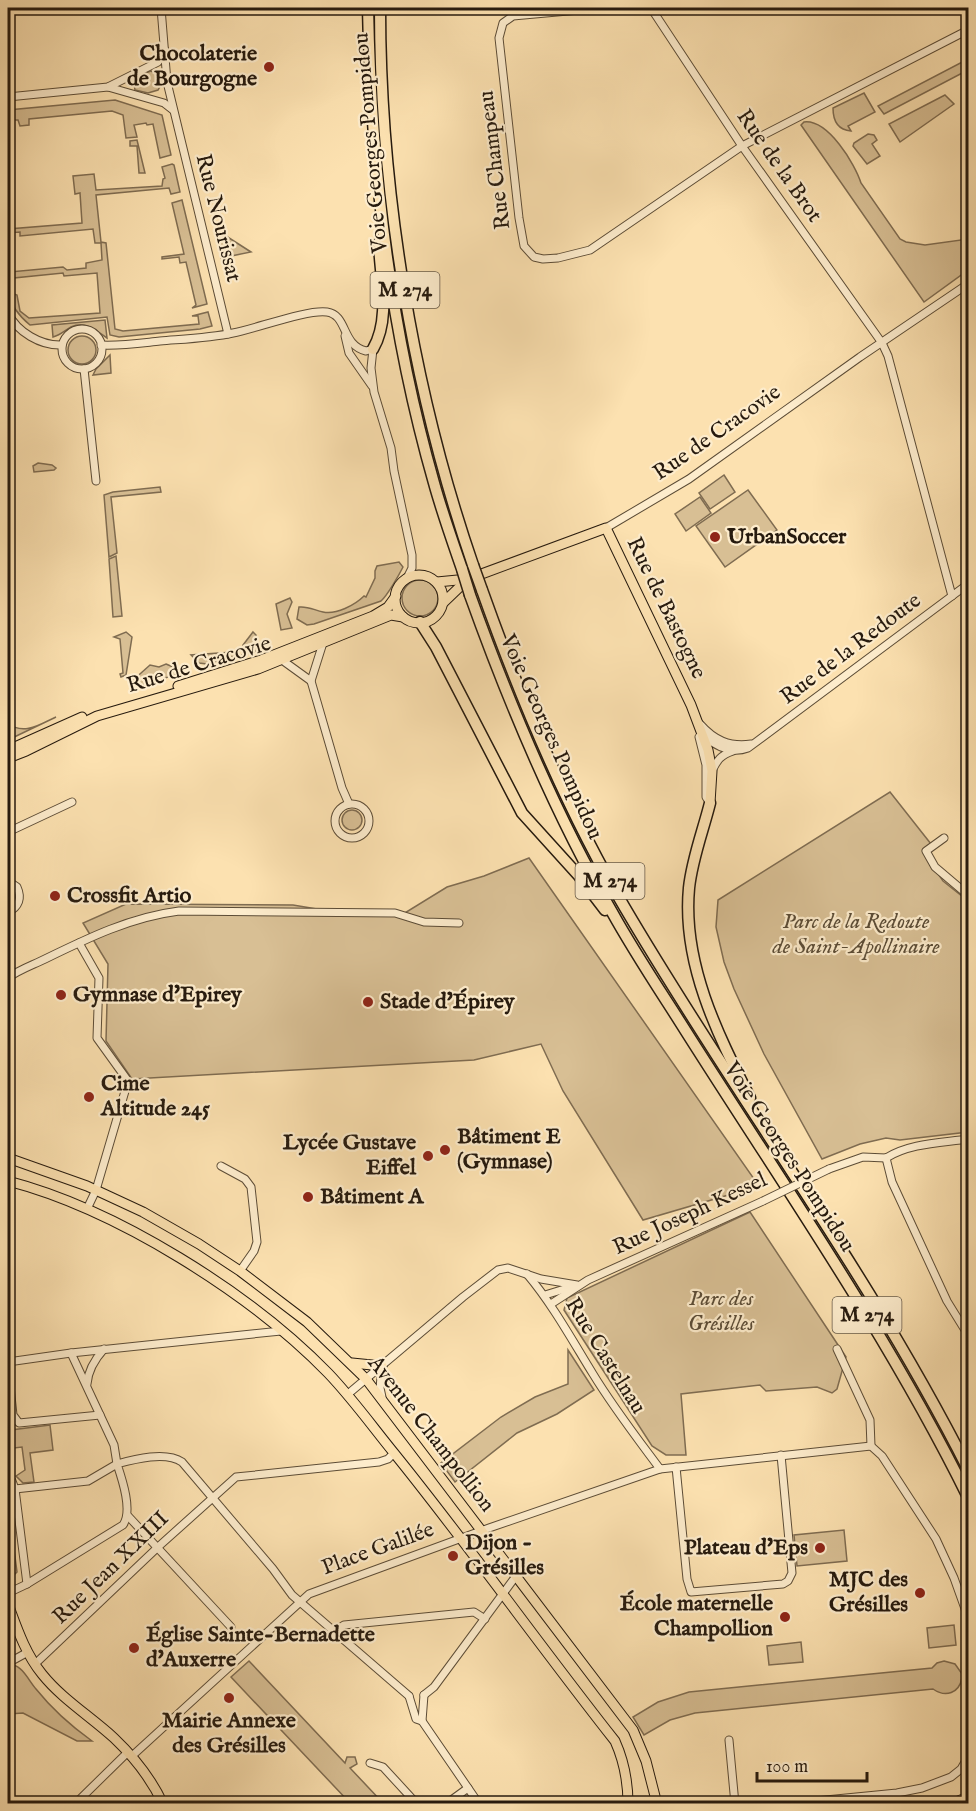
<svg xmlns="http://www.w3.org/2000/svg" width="976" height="1811" viewBox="0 0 976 1811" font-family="'IM FELL English',serif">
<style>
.green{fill:#d8bf94;stroke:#7f6c51;stroke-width:1.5}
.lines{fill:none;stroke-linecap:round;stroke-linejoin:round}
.minor-casing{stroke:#5c4c36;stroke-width:9}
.major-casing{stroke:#261a0e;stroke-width:11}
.highway-casing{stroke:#261a0e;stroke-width:13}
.minor{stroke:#fdeccc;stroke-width:7}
.major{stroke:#fce1b0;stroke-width:9}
.highway{stroke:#fce1b0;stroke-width:10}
.minor-bridge-casing{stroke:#5c4c36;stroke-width:9;stroke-linecap:butt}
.highway-bridge-casing{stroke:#261a0e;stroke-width:13;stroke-linecap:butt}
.minor-bridge{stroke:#fdeccc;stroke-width:7}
.highway-bridge{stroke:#fce1b0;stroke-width:10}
.poi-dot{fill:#8f2418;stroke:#fdeccc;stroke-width:2}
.labels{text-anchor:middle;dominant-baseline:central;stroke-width:4.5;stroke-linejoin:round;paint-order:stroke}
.shield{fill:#fdeccc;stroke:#665947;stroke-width:1.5}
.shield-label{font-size:21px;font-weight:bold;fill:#261a0e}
.poi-label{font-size:22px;font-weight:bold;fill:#261a0e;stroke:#fdeccc;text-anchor:start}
.street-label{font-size:22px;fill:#261a0e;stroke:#fdeccc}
.park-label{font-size:22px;font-style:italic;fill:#5b4c36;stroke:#fdeccc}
</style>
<rect width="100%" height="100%" fill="#fce1b0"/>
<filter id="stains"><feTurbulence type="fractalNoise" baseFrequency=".00333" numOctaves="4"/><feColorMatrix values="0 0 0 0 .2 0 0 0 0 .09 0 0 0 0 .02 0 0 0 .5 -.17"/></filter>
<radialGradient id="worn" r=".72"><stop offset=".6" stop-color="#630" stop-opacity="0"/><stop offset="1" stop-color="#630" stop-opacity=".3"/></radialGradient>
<!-- green -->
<g class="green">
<polygon points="968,59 968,70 884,114 878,106"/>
<path d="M151,71C157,74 160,76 162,83L158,90L148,93L135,90L134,84L137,76Z"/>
<path d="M864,93L875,112L848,126L851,131C838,130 833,121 833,108Z"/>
<polygon points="945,95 954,104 900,142 889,124"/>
<polygon points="115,100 162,115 171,155 160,158 153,124 147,125 146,123 134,125 137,137 126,138 123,115 112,111 29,119 29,125 20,126 18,120 8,120 8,110"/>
<path d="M804,122C828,119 855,164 861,183L900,239L906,242L925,245L968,239V270L924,302L801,125Z"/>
<polygon points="868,134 874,135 877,140 872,144 880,156 867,164 853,146 854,143"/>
<polygon points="137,140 145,173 139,173 137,146 130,146 130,141"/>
<path d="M172,164L174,165L180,192L171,194L169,188L96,195L101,242L106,243L115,329L123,331L199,324L198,316H192L208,312L212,326L200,329L119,337L110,335L107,317L30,325C19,316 11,306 8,292L17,295L20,311L29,318L100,313L97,273L64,276L63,273L14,278V283L8,285V258L10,272L63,267L67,270L86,268V263L102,260L101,243H95L93,229L20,236V232L8,233V229L82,223L80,193L75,194L73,176L94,174L96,190L162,186L163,179L165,178L162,167Z"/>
<polygon points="182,200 207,304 192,308 196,305 186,262 180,263 179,257 162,259 162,257 184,254 172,203"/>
<polygon points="226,236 251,252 221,258 217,239"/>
<path d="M105,320L107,338C96,331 86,320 71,327C64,331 61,335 53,337L52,325Z"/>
<circle cx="82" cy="350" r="14"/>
<polygon points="110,355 111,373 93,375 96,369"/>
<polygon points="38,463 52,465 56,468 54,470 34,472 33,466"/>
<polygon points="724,475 735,492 710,509 699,493"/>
<polygon points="160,487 161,492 111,497 117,553 109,557 104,495 113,492"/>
<polygon points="748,490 777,530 725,567 696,526"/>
<polygon points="700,497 711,513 686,531 675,514"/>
<polygon points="116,556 122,616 113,617 109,559"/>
<path d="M399,562L403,567C399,575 387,596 381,601L314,624L307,625L297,619L299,607C308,606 314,610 323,612C336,615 355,605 364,596L366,597L375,578V571L377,566Z"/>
<circle cx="420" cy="598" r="18"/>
<polygon points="290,598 292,602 287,614 292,628 281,630 276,604"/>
<polygon points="126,632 132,637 126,675 121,677 120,674 123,673 120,639 114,637"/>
<polygon points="253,632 256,635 257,651 242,655 249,648 243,645"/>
<polygon points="237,650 239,655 207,664 199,663 191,655 234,652"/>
<polygon points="166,664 185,672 132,688 131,682 150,665 159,667"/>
<path d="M56,717L8,740V723C23,736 41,724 56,717Z"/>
<polygon points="890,792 931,844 923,852 943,881 968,901 968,1132 900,1140 886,1138 860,1144 822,1159 764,1054 734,989 724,962 716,927 718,900"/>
<circle cx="352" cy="820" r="10"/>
<polygon points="529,858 759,1186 643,1220 563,1091 541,1044 474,1060 132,1079 106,1041 108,964 83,923 126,904 293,905 353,915 400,916 447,887 484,876"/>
<polygon points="750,1212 846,1357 837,1389 832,1393 817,1387 766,1391 760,1385 681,1394 686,1455 666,1455 652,1446 564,1310 567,1298"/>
<polygon points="568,1350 594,1390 557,1414 517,1433 455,1482 441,1463 501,1417 535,1397 568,1384"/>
<polygon points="50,1425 53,1450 30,1453 34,1482 23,1483 16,1476 25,1470 22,1447 14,1448 11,1430"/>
<polygon points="8,1504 17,1572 13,1576 9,1573"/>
<polygon points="844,1530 847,1561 797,1566 794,1535"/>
<polygon points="954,1625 956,1645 929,1648 927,1628"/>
<polygon points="801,1642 803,1662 769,1665 767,1646"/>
<polygon points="249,1661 345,1763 347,1757 355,1757 357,1764 350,1768 383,1803 350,1803 246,1693 231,1677"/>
<path d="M944,1661L955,1664L962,1674L968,1673V1677L962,1678C959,1693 946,1698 933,1689L695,1713L670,1720L644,1735L633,1717L658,1702L689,1692L932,1668L937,1663Z"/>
<path d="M13,1665C23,1667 29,1681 36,1689C52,1709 71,1726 92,1741H77L23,1713L8,1714V1668Z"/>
</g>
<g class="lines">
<defs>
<g id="minor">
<polyline points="161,8 167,82 228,334"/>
<polyline points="601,8 513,16 503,23 499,38 519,218 524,246 534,257 543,259 558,258 590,250 742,146 968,30"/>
<polyline points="651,8 742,146 882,343 888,356 952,596"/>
<polyline points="108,87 164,103 173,110"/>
<polyline points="8,97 108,87 158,62 165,50"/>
<path d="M8,313C17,332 41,346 62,345"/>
<circle cx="82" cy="349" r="20"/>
<polyline points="345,336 349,353 372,386"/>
<path d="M101,345C121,346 141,343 160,341C184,339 210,338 233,333C255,329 308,309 327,312C348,315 341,345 366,351L373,349L371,368L374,392L391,448L394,471L412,555V568L406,580"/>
<polyline points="84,369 96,481"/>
<polyline points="606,528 689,479 860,357 968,284"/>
<polyline points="323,643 311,681 342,788 349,804"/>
<polyline points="282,660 311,681"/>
<path d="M700,724C714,740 729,747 751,744"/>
<path d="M704,736C717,747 732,754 748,748L968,584"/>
<polyline points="699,737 706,765 706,797 710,803"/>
<path d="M712,771C717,760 721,755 733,751"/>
<circle cx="352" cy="821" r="17"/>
<polyline points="8,832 72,802"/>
<polyline points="944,838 926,851 935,867 968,895"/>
<path d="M8,881L17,887C22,898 19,907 8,912"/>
<polyline points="79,943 99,978 97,1038 128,1081 96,1190 87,1209"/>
<path d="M8,978C18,970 33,965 45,959C88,938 131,917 179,911L395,913L424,922L459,923"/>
<polyline points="886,1158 892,1182 947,1301 968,1335"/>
<path d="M886,1158C910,1143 941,1143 968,1139"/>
<polyline points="221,1166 245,1179 251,1187 257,1242 254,1251 240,1271"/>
<polyline points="829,1169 863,1157 886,1158"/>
<path d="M527,1274C553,1305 572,1340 593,1374C613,1407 637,1438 660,1469L871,1446L882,1456L936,1539L954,1578L968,1617"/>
<polyline points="545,1295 571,1287"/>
<polyline points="551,1304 588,1280 763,1201"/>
<polyline points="837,1349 870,1420 871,1446"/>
<polyline points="8,1362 71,1353 281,1331"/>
<polyline points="8,1367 13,1415 19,1423 100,1415"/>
<path d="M87,1384C88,1371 95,1359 104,1349"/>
<polyline points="348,1394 463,1297 498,1270 508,1268 541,1279 577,1285"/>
<polyline points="382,1397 380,1388 382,1366"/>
<polyline points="676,1467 687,1579 691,1592 783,1584 788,1581 792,1573 781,1455"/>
<polyline points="8,1477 12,1481 15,1489 27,1584"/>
<polyline points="15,1489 88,1481 117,1464 114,1445 71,1353"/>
<polyline points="128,1516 231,1627"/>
<path d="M8,1593L27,1584L123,1525C133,1511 122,1479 117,1464C135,1459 166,1451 182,1462L273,1569L292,1595L409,1696"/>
<polyline points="335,1631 344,1625 474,1612 485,1619"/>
<polyline points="8,1663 28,1652"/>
<polyline points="35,1664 158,1547 236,1477 379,1462 388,1459 394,1453"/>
<polyline points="424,1695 434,1687 516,1576"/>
<polyline points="409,1696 416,1719 422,1721 424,1695"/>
<polyline points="422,1721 479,1804"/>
<polyline points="729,1740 735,1804"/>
<polyline points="132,1756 309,1594 489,1528 660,1469"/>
<polyline points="370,1763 383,1767 417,1804"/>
<polyline points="75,1804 128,1752"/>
<polyline points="446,1804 468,1788"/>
<polyline points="785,1804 897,1793 922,1788 951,1777 961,1769 968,1757"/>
</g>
<g id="major">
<circle cx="419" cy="599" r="24"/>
<polyline points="437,582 468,579 606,528 691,705 708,750 712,771 710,803"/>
<polyline points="444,602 468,579"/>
<polyline points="178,686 261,660 373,616 388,607 396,596"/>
<polyline points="8,750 82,717"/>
<polyline points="8,758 26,751 97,716 258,669 391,615 403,617"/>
<polyline points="8,1158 87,1186 143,1212 199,1244 240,1271 307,1322 366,1379 633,1730 646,1761 657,1804"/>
<path d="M8,1181C116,1209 250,1293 328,1373C352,1398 372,1426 394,1453C470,1547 540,1646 615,1741C624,1761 628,1782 628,1804"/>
<polyline points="352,1363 382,1366"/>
<path d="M8,1604C17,1628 25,1653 42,1674C62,1699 90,1716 114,1738C134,1757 151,1778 163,1804"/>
<polyline points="951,1804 968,1797"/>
</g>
<g id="highway">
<path d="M368,8C371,167 390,329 434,483C442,512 452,540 462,569"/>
<path d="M380,8C380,192 413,391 473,565"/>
<path d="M373,349C391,318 380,277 379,243"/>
<path d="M482,590C520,697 567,810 625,908C736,1097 869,1273 968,1469"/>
<path d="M470,595C509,704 554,812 612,912C633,950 657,986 680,1022C779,1179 886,1331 968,1497"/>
<polyline points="420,622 436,647 522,813 579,876 605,910"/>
<path d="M710,803C703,831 692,859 689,888C682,963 717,1033 750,1098"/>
</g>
</defs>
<!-- minor casing -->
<use href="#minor" class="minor-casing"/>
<!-- major casing -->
<use href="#major" class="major-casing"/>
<!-- highway casing -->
<use href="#highway" class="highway-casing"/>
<!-- minor -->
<use href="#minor" class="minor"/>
<!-- major -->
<use href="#major" class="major"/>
<!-- highway -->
<use href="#highway" class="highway"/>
<defs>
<polyline id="minor-bridge" points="763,1201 829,1169"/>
<g id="highway-bridge">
<polyline points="473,565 482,590"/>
<polyline points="462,569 470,595"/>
</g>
</defs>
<!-- minor-bridge casing -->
<use href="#minor-bridge" class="minor-bridge-casing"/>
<!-- highway-bridge casing -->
<use href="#highway-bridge" class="highway-bridge-casing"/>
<!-- minor-bridge -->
<use href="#minor-bridge" class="minor-bridge"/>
<!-- highway-bridge -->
<use href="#highway-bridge" class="highway-bridge"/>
</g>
<!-- markers -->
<g class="poi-dot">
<circle cx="269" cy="67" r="6"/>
<circle cx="715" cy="537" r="6"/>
<circle cx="55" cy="896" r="6"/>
<circle cx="61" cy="995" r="6"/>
<circle cx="368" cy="1002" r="6"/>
<circle cx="89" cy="1097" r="6"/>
<circle cx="445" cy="1150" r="6"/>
<circle cx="428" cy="1156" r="6"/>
<circle cx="308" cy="1197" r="6"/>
<circle cx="820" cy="1548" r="6"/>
<circle cx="453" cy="1556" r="6"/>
<circle cx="920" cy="1593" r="6"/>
<circle cx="785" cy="1617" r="6"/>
<circle cx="134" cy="1648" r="6"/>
<circle cx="229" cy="1698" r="6"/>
</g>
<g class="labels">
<!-- shield labels -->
<g class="shield">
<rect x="370.5" y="272" width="69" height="36" rx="4.5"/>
<rect x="575.5" y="863" width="69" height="36" rx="4.5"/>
<rect x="832.5" y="1297" width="69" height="36" rx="4.5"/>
</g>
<g class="shield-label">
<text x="405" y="290">M 274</text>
<text x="610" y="881">M 274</text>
<text x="867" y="1315">M 274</text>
</g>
<!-- poi labels -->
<g class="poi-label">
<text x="257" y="54" text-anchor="end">Chocolaterie<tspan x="257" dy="25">de Bourgogne</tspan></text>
<text x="727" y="537">UrbanSoccer</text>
<text x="67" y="896">Crossfit Artio</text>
<text x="73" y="995">Gymnase d'Epirey</text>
<text x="380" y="1002">Stade d'Épirey</text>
<text x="101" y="1084">Cime<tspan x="101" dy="25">Altitude 245</tspan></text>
<text x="457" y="1137">Bâtiment E<tspan x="457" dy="25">(Gymnase)</tspan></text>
<text x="416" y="1143" text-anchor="end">Lycée Gustave<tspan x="416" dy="25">Eiffel</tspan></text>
<text x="320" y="1197">Bâtiment A</text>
<text x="465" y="1543">Dijon -<tspan x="465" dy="25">Grésilles</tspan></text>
<text x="808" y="1548" text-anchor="end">Plateau d'Eps</text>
<text x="908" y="1580" text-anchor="end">MJC des<tspan x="908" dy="25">Grésilles</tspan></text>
<text x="773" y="1604" text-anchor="end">École maternelle<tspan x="773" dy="25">Champollion</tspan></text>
<text x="146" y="1635">Église Sainte-Bernadette<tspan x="146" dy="25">d'Auxerre</tspan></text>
<text x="229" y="1721" text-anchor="middle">Mairie Annexe<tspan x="229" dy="25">des Grésilles</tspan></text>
</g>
<!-- street labels -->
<g class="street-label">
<text transform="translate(371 143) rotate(-95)">Voie Georges Pompidou</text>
<text transform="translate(495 160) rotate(-97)">Rue Champeau</text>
<text transform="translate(779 166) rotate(55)">Rue de la Brot</text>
<text transform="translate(218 218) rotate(76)">Rue Nourissat</text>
<text transform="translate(717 433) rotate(-35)">Rue de Cracovie</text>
<text transform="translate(666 608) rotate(64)">Rue de Bastogne</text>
<text transform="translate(851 649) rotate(-37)">Rue de la Redoute</text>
<text transform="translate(199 665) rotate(-17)">Rue de Cracovie</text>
<text transform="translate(551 737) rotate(66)">Voie Georges Pompidou</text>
<text transform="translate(789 1157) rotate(57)">Voie Georges Pompidou</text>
<text transform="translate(690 1214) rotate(-25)">Rue Joseph Kessel</text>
<text transform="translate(605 1356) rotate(58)">Rue Castelnau</text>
<text transform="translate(431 1434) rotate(52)">Avenue Champollion</text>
<text transform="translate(378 1549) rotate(-20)">Place Galilée</text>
<text transform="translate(111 1568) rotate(-44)">Rue Jean XXIII</text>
</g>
<!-- park labels -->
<g class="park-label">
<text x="856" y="922">Parc de la Redoute<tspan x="856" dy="25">de Saint-Apollinaire</tspan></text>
<text x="721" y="1299">Parc des<tspan x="721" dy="25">Grésilles</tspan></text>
</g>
</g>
<!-- margin -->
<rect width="976" height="1811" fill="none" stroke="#fce1b0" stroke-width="30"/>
<rect x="9" y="9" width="958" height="1793" fill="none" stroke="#261a0e" stroke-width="3"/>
<rect x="15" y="15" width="946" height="1781" fill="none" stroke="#261a0e" stroke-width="1.5"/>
<!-- scale -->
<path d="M757 1772v9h110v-9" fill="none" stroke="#261a0e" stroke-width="3"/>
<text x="766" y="1772" font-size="18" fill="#261a0e" stroke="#fdeccc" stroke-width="4.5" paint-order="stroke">100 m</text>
<rect width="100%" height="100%" filter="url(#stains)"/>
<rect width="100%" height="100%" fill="url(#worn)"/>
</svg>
